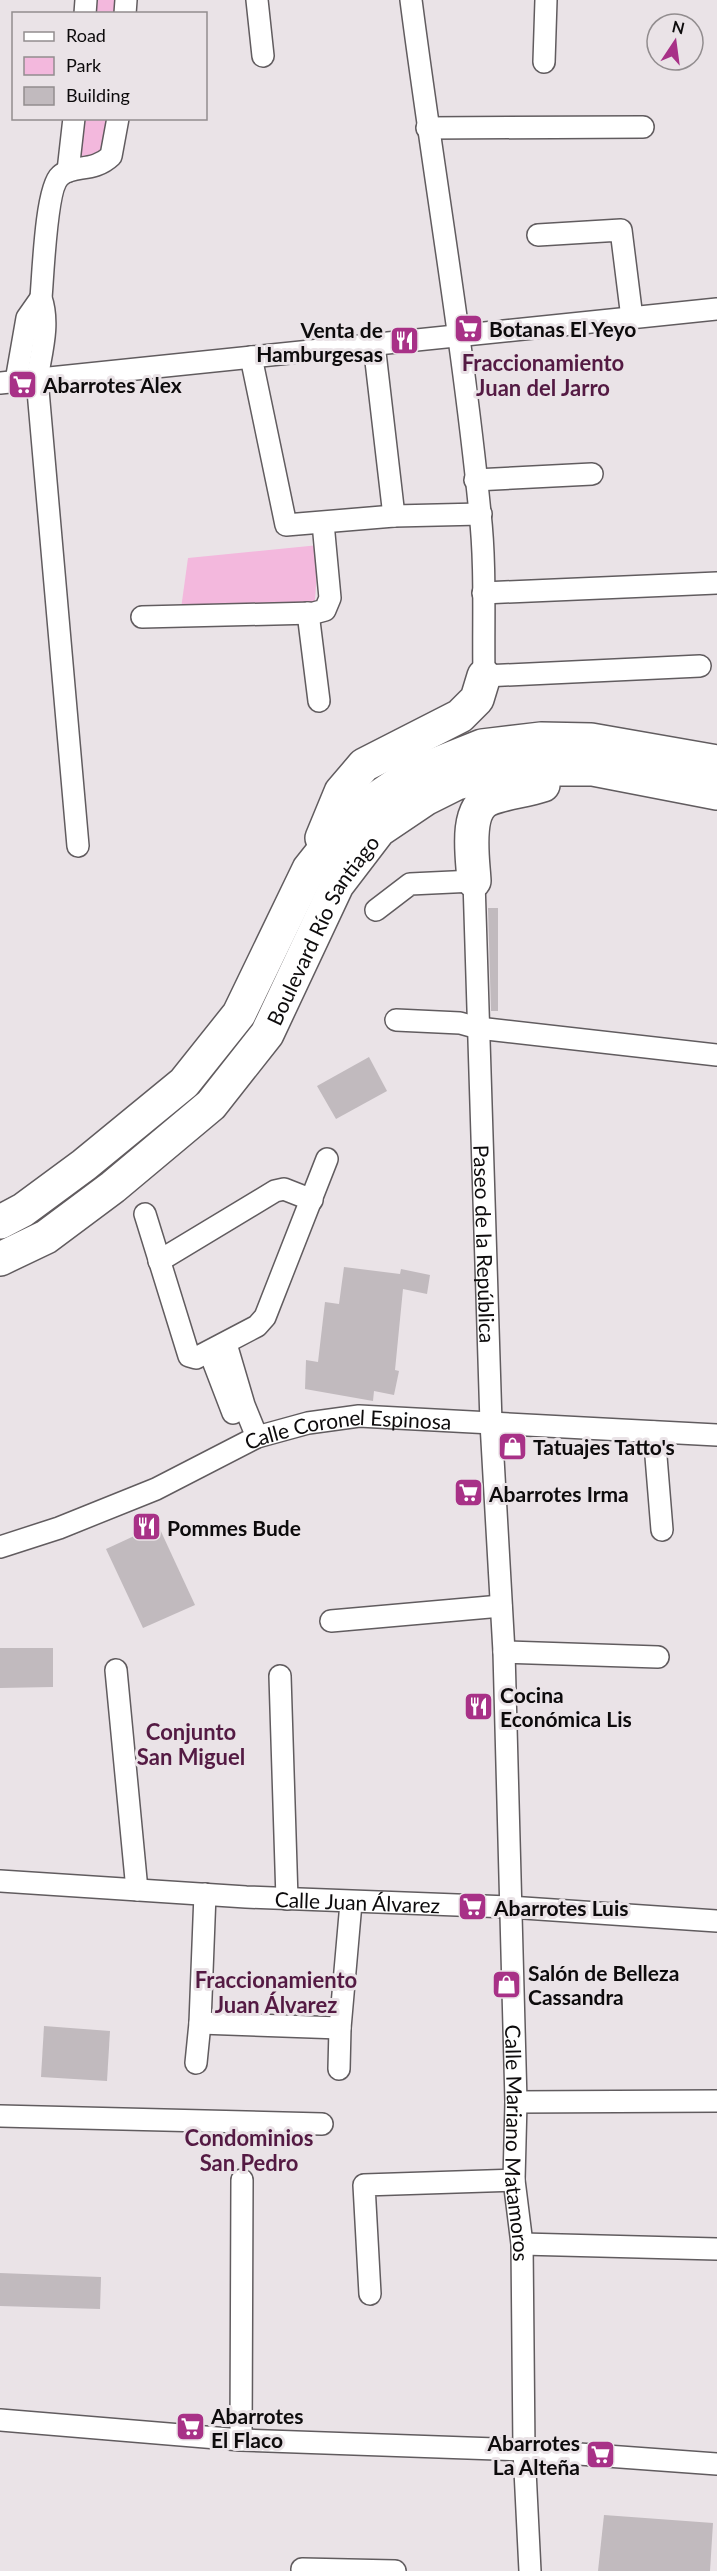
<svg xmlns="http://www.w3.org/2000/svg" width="717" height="2571" viewBox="0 0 717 2571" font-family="Lato,sans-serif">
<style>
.green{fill:#f3b8dd}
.building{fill:#c1babe}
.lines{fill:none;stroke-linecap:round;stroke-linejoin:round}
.street-casing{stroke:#615c5f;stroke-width:24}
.primary-casing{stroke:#615c5f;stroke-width:36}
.street{stroke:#fff;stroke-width:21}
.primary{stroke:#fff;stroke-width:33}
.labels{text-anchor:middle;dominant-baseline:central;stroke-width:6;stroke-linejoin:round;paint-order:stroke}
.poi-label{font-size:21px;font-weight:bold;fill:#0d0b0c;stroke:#eae3e7;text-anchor:start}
.street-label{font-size:21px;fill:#0d0b0c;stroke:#eae3e7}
.neighbourhood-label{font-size:22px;font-weight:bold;fill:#541a43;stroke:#eae3e7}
</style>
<rect width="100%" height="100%" fill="#eae3e7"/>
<!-- green -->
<g class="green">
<polygon points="91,0 119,0 119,13 90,14"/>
<polygon points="79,119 111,119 105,153 75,164"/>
<polygon points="319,545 314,613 180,616 188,558"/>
</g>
<!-- building -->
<g class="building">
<polygon points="488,908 498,908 498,1011 491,1011"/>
<polygon points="369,1057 387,1091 336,1119 317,1086"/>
<polygon points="344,1267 400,1274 401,1269 430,1275 427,1294 403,1289 395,1370 399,1371 394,1395 374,1391 373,1401 305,1389 306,1360 318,1362 325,1302 339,1304"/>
<polygon points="158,1525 195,1605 143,1628 106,1549"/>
<polygon points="0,1648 53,1648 53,1687 0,1688"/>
<polygon points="44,2026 110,2031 107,2081 41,2077"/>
<polygon points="0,2273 101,2277 100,2309 0,2306"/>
<polygon points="604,2515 713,2523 710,2571 598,2571"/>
</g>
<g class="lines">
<defs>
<g id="street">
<polyline points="257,0 263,56"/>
<path d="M411,0C433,171 463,341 480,513C486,566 483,622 484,676L700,666"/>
<polyline points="85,14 86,0"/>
<polyline points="125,14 126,0"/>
<polyline points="544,62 546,0"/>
<polyline points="427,128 643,127"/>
<polyline points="68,171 74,118"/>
<polyline points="538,235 621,230 632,318"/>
<polyline points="374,344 394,516"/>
<polyline points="251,357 286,525 394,516 481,514"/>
<polyline points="16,381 27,318 41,298"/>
<polyline points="0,383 717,309"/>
<polyline points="475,480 592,474"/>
<polyline points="483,593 717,583"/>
<polyline points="308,613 319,701"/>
<polyline points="142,617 314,613 325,610 330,598 323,523"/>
<path d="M78,846L37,379C41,353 50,324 41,298C43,276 46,188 60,176C73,164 93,173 111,156L118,118"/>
<path id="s1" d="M376,910L410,884L474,881L491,1423L504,1652L516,2102L514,2180L522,2244L524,2450L530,2571"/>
<polyline points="396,1020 460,1023 478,1028 717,1055"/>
<polyline points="145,1214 189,1356 196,1358 257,1326 265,1317 327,1159"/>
<polyline points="159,1261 275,1191 284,1189 312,1200"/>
<polyline points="226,1344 244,1405 257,1437"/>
<polyline points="210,1353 233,1413"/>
<polyline points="654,1432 662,1530"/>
<path id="s2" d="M0,1547L59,1528L156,1489L257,1437L308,1423L359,1416L717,1435"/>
<polyline points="331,1621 501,1606"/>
<polyline points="504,1652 658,1657"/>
<polyline points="116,1670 137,1890"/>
<polyline points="280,1676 287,1899"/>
<path id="s3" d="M0,1881L246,1897L509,1907L717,1921"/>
<polyline points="200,2023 340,2028"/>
<polyline points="196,2063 200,2023 205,1894"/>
<polyline points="339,2069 340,2028 351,1903"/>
<polyline points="516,2102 717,2101"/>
<polyline points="0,2116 322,2124"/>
<polyline points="522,2244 717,2249"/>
<polyline points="370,2294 364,2185 514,2180"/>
<polyline points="0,2420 241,2440 524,2450 717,2464"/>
<polyline points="241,2440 242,2180"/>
<polyline points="302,2569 395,2571"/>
</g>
<g id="primary">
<polyline points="322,838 341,792 364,765 460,716 477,699 484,676"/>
<path d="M474,881C473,859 464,810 489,799C506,792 526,791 543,785"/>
<polyline points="0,1222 23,1210 84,1165 184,1083 239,1014 309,869 351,816 412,774 482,746 541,739 591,740 717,762"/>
<path id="s4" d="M0,1259L46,1237L113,1187L211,1105L267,1034L337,885L379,830L425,799L457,783L488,775L540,769H593L717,793"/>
</g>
</defs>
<!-- street casing -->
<use href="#street" class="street-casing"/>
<!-- primary casing -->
<use href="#primary" class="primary-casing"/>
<!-- street -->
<use href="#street" class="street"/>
<!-- primary -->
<use href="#primary" class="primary"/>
</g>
<!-- icons -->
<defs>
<symbol id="supermarket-square" viewBox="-11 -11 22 22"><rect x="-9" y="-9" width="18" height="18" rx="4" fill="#a83187" stroke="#eae3e7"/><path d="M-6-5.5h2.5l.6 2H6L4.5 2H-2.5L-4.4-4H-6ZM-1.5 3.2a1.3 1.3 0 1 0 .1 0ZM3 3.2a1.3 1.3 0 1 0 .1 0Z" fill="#fff"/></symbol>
<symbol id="restaurant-square" viewBox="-11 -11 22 22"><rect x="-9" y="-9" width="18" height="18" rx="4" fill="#a83187" stroke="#eae3e7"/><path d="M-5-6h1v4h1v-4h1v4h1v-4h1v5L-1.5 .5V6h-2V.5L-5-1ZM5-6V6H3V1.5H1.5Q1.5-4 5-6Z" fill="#fff"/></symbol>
<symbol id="shop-square" viewBox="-11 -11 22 22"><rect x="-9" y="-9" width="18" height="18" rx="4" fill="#a83187" stroke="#eae3e7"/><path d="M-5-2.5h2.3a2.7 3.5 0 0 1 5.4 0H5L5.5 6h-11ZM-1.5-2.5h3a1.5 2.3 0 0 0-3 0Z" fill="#fff"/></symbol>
</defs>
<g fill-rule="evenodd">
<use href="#supermarket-square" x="452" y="312" width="33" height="33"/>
<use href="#restaurant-square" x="388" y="324" width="33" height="33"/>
<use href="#supermarket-square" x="6" y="368" width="33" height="33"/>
<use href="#shop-square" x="496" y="1430" width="33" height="33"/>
<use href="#supermarket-square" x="452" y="1476" width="33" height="33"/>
<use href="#restaurant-square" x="130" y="1510" width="33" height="33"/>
<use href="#restaurant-square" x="462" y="1690" width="33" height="33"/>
<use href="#supermarket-square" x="456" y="1890" width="33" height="33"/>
<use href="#shop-square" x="490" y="1968" width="33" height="33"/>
<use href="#supermarket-square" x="174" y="2410" width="33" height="33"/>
<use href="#supermarket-square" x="584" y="2438" width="33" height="33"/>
</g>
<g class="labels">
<!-- poi labels -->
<g class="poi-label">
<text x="489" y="328">Botanas El Yeyo</text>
<text x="383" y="329" text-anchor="end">Venta de<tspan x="383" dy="24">Hamburgesas</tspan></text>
<text x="43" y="384">Abarrotes Alex</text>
<text x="533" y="1446">Tatuajes Tatto's</text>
<text x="489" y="1493">Abarrotes Irma</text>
<text x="167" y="1527">Pommes Bude</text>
<text x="500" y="1694">Cocina<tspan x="500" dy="24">Económica Lis</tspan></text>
<text x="494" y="1907">Abarrotes Luis</text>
<text x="528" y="1972">Salón de Belleza<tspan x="528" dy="24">Cassandra</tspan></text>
<text x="211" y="2415">Abarrotes<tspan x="211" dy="24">El Flaco</tspan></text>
<text x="580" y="2442" text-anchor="end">Abarrotes<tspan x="580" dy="24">La Alteña</tspan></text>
</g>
<!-- street labels -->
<g class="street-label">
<text stroke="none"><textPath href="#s4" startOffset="471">Boulevard Río Santiago</textPath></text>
<text stroke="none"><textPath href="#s1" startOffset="470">Paseo de la República</textPath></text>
<text stroke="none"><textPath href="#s2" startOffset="372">Calle Coronel Espinosa</textPath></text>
<text stroke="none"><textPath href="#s3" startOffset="358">Calle Juan Álvarez</textPath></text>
<text stroke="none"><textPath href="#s1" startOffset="1370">Calle Mariano Matamoros</textPath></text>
</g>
<!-- neighbourhood labels -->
<g class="neighbourhood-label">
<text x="543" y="362">Fraccionamiento<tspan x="543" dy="25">Juan del Jarro</tspan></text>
<text x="191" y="1731">Conjunto<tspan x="191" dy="25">San Miguel</tspan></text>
<text x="276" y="1979">Fraccionamiento<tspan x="276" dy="25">Juan Álvarez</tspan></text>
<text x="249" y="2137">Condominios<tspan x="249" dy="25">San Pedro</tspan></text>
</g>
</g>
<!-- legend -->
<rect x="12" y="12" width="195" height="108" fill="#eae3e7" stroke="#928d8f" stroke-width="1.5"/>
<rect x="24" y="32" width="30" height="9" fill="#ffffff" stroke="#928d8f" stroke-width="1.5"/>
<text x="66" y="42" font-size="18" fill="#0d0b0c">Road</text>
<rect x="24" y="57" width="30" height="18" fill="#f3b8dd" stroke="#928d8f" stroke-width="1.5"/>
<text x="66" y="72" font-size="18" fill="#0d0b0c">Park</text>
<rect x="24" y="87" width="30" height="18" fill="#c1babe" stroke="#928d8f" stroke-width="1.5"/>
<text x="66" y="102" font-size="18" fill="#0d0b0c">Building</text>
<!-- north arrow -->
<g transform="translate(675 42) rotate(13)"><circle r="28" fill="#eae3e7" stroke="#928d8f" stroke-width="1.5"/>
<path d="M0-4.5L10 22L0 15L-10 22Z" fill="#a83187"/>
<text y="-9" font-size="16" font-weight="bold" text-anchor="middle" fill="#0d0b0c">N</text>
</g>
</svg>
